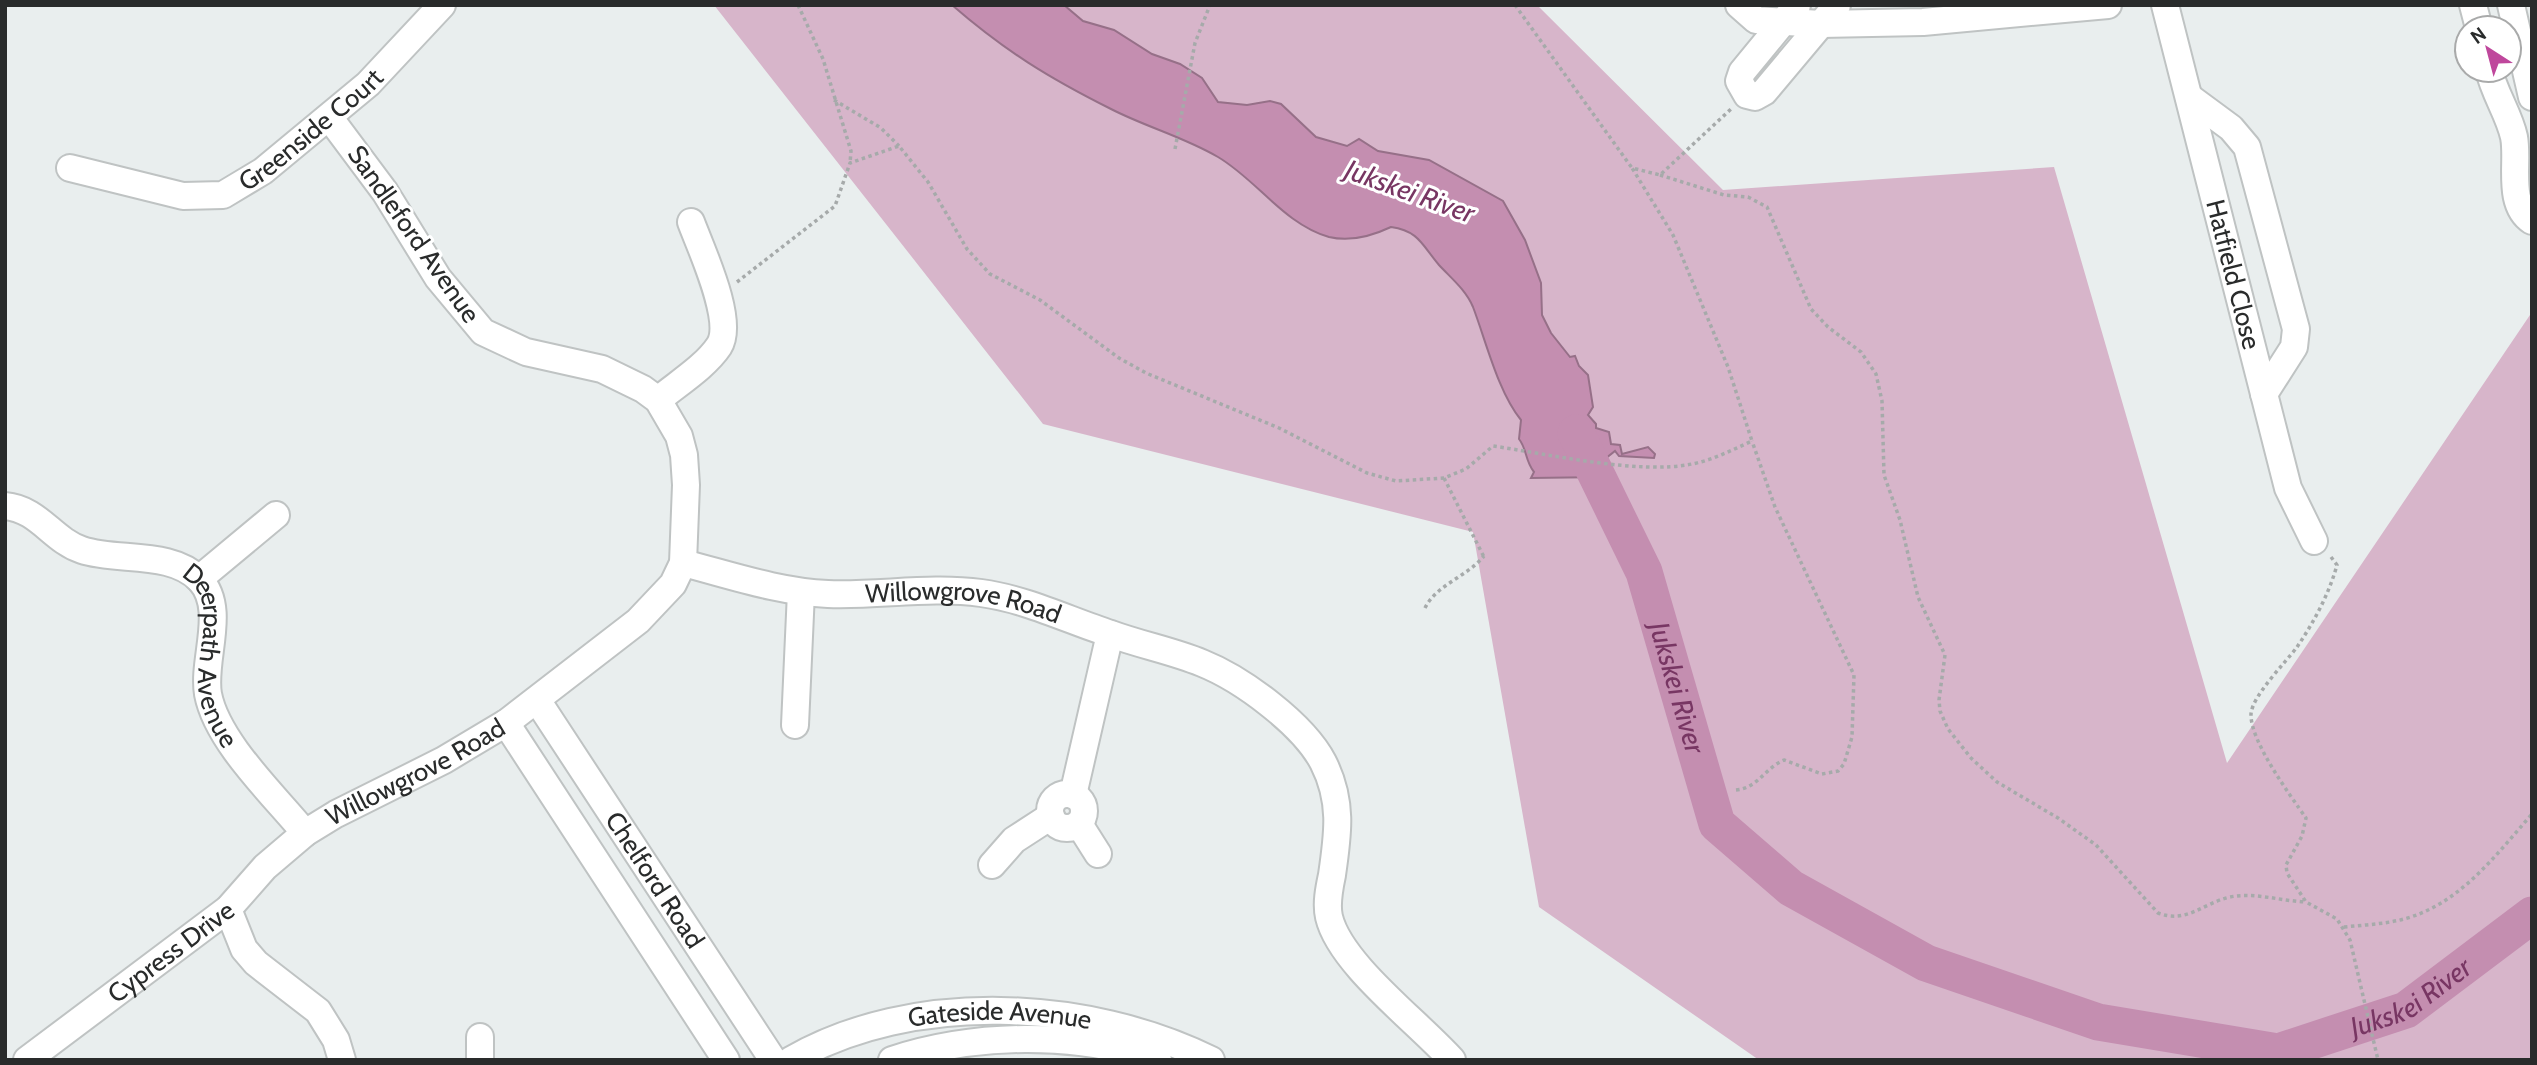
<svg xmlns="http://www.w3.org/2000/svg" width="2537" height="1065" viewBox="0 0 2537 1065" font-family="Cabin,sans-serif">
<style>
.green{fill:#d7b5ca}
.water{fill:#c48eb0;stroke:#967088;stroke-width:2}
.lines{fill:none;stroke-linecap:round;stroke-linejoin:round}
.river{stroke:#c48eb0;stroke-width:37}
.minor-casing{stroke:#bfc3c3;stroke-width:30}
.path{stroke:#a6aaaa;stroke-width:3.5;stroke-dasharray:3.5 3.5;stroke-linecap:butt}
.minor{stroke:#fff;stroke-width:26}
.labels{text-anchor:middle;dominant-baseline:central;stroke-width:6;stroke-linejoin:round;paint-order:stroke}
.street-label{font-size:26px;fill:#292b2b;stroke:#fff}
.water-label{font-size:28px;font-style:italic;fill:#783663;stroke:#fff}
</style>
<rect width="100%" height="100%" fill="#e9eeee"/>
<!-- green -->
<polygon class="green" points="714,5 1537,5 1723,190 2054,167 2227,763 2532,312 2532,1060 1759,1060 1539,907 1473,532 1043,424"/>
<!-- water -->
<path class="water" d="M952,5H1064L1083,21L1114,30L1152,54L1180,64L1202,78L1218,102L1247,105L1270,101L1281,104L1316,137L1347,146L1359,139L1378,151L1429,160L1503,201L1525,240L1541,283L1542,315L1551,333L1570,357L1575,356L1579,366L1588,375L1593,407L1588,415L1596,424V428L1609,432L1611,444L1620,445L1622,454L1648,447L1655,454L1654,458L1619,456L1615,451L1605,459L1608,471L1605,477L1531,478L1534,472C1525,461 1527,449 1519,439L1521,420C1498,392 1486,341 1473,307C1466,290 1451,278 1439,265C1422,245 1419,231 1391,227C1372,236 1350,242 1329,237C1284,224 1257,180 1218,157C1184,137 1146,127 1111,109C1049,78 1005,51 952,5Z"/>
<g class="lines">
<!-- river -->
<path class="river" id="s1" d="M1576,433L1644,572L1717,824L1791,888L1926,963L2098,1022L2278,1052L2406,1010L2532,915"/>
<defs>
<g id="minor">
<polyline points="1739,5 1756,20 1821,24 1923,22 2108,5"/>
<polyline points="1797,5 1742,72 1739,81 1747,95 1755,97 1764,92 1837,5"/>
<path id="s2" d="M2165,5L2288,488L2314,541"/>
<polyline points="2473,5 2479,28"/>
<polyline points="2511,5 2532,97"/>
<path d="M2489,70C2494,93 2509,114 2514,137C2519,162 2506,204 2532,221"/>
<polyline points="2189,97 2231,128 2247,147 2296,329 2294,347 2264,394"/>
<path id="s3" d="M70,168L183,196L223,195L263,171L368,84L442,5"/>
<path d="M658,400C677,384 705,367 719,346C735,321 701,249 691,222"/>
<path id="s4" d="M5,506C39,509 52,540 82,550C117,562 172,550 200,580C227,609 202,659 208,694C217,742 275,796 305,833"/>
<path id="s5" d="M683,563C730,575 779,592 828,594C879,596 930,586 981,593C1026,599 1068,620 1111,634C1141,645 1173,651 1202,663C1242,679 1303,724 1323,762C1343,801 1338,834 1332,875C1329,889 1326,904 1329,917C1340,964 1418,1022 1452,1060"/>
<polyline points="199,579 276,515"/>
<path id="s6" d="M537,700L773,1060"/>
<polyline points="506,723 726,1060"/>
<polyline points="795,725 801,592"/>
<circle cx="1067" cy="811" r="17"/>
<polyline points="1073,795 1110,634"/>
<polyline points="1079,824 1098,854"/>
<polyline points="992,865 1014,840 1051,816"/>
<polyline points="228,909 244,949 256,963 318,1011 336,1040 342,1060"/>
<polyline points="480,1037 480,1060"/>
<path id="s7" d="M27,1060L228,909L265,867L305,833L336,814L444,760L506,723L638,621L673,584L683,563L686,485L684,455L679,436L658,400L643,389L602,369L526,352L483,332L438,278L385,192L329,117"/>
<path id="s8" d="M791,1060C912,990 1088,999 1211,1060"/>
<path d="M892,1060C975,1033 1075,1031 1158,1060"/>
</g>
</defs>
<!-- minor casing -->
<use href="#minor" class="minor-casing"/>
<!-- path -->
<g class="path">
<polyline points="798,5 823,59 851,151 850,163"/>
<polyline points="1515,5 1632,168"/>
<polyline points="834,100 881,128 899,146"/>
<polyline points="1175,149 1195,43 1210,5"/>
<path d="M1660,175L1724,195L1748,197L1767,207L1811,309L1828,327L1861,352L1876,374L1882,401L1884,475L1900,520L1918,597L1945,655L1939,700L1940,711L1948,729L1971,758L1997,782L2058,818L2096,845L2158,913C2187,924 2203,903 2230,897C2254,892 2281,901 2306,902"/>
<path d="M737,282L835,206L850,163L899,146L928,182L967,249L990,274L1040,300L1119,358L1146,373L1279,428L1367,473L1396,481L1444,478L1466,469L1493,446C1548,454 1640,475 1692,464C1713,460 1732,450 1752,441L1728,367L1673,235L1632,168L1660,175L1731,109"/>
<polyline points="1444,478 1485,559"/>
<path d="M2331,557L2337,565C2329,594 2314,622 2297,647C2286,662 2252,696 2251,714C2250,741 2290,795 2306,818L2302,836L2286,865L2287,873L2306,902L2337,919L2350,940L2378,1060"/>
<path d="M1425,608C1436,585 1468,576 1484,556"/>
<path d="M1736,790C1758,788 1765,768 1784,760L1822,774L1838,771L1844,764L1852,737L1854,675L1775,507L1752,441"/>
<path d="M2344,927C2364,925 2385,924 2404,919C2460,904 2495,856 2532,814"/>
</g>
<!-- minor -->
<use href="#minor" class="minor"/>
</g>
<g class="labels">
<!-- street labels -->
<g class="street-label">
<text stroke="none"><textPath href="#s3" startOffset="266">Greenside Court</textPath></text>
<text transform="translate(414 234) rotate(55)">Sandleford Avenue</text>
<text stroke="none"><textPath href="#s2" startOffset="278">Hatfield Close</textPath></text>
<text stroke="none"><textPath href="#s5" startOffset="285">Willowgrove Road</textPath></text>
<text stroke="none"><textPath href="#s4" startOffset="292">Deerpath Avenue</textPath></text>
<text stroke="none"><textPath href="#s7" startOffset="486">Willowgrove Road</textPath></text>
<text stroke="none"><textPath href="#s6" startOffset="215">Chelford Road</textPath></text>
<text stroke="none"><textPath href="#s7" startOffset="180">Cypress Drive</textPath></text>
<text stroke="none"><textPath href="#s8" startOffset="217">Gateside Avenue</textPath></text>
</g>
<!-- water labels -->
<g class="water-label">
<text transform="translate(1410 191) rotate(20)">Jukskei River</text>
<text stroke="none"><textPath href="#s1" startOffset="275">Jukskei River</textPath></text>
<text stroke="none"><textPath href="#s1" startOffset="1178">Jukskei River</textPath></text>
</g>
</g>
<!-- border -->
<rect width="2537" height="1065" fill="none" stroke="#292b2b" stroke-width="14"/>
<!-- north arrow -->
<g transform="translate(2488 49) rotate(324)"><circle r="33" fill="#ffffff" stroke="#a9aaaa" stroke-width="2"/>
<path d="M0-5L12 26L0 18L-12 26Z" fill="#bf479c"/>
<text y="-10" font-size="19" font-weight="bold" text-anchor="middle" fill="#292b2b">N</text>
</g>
</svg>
